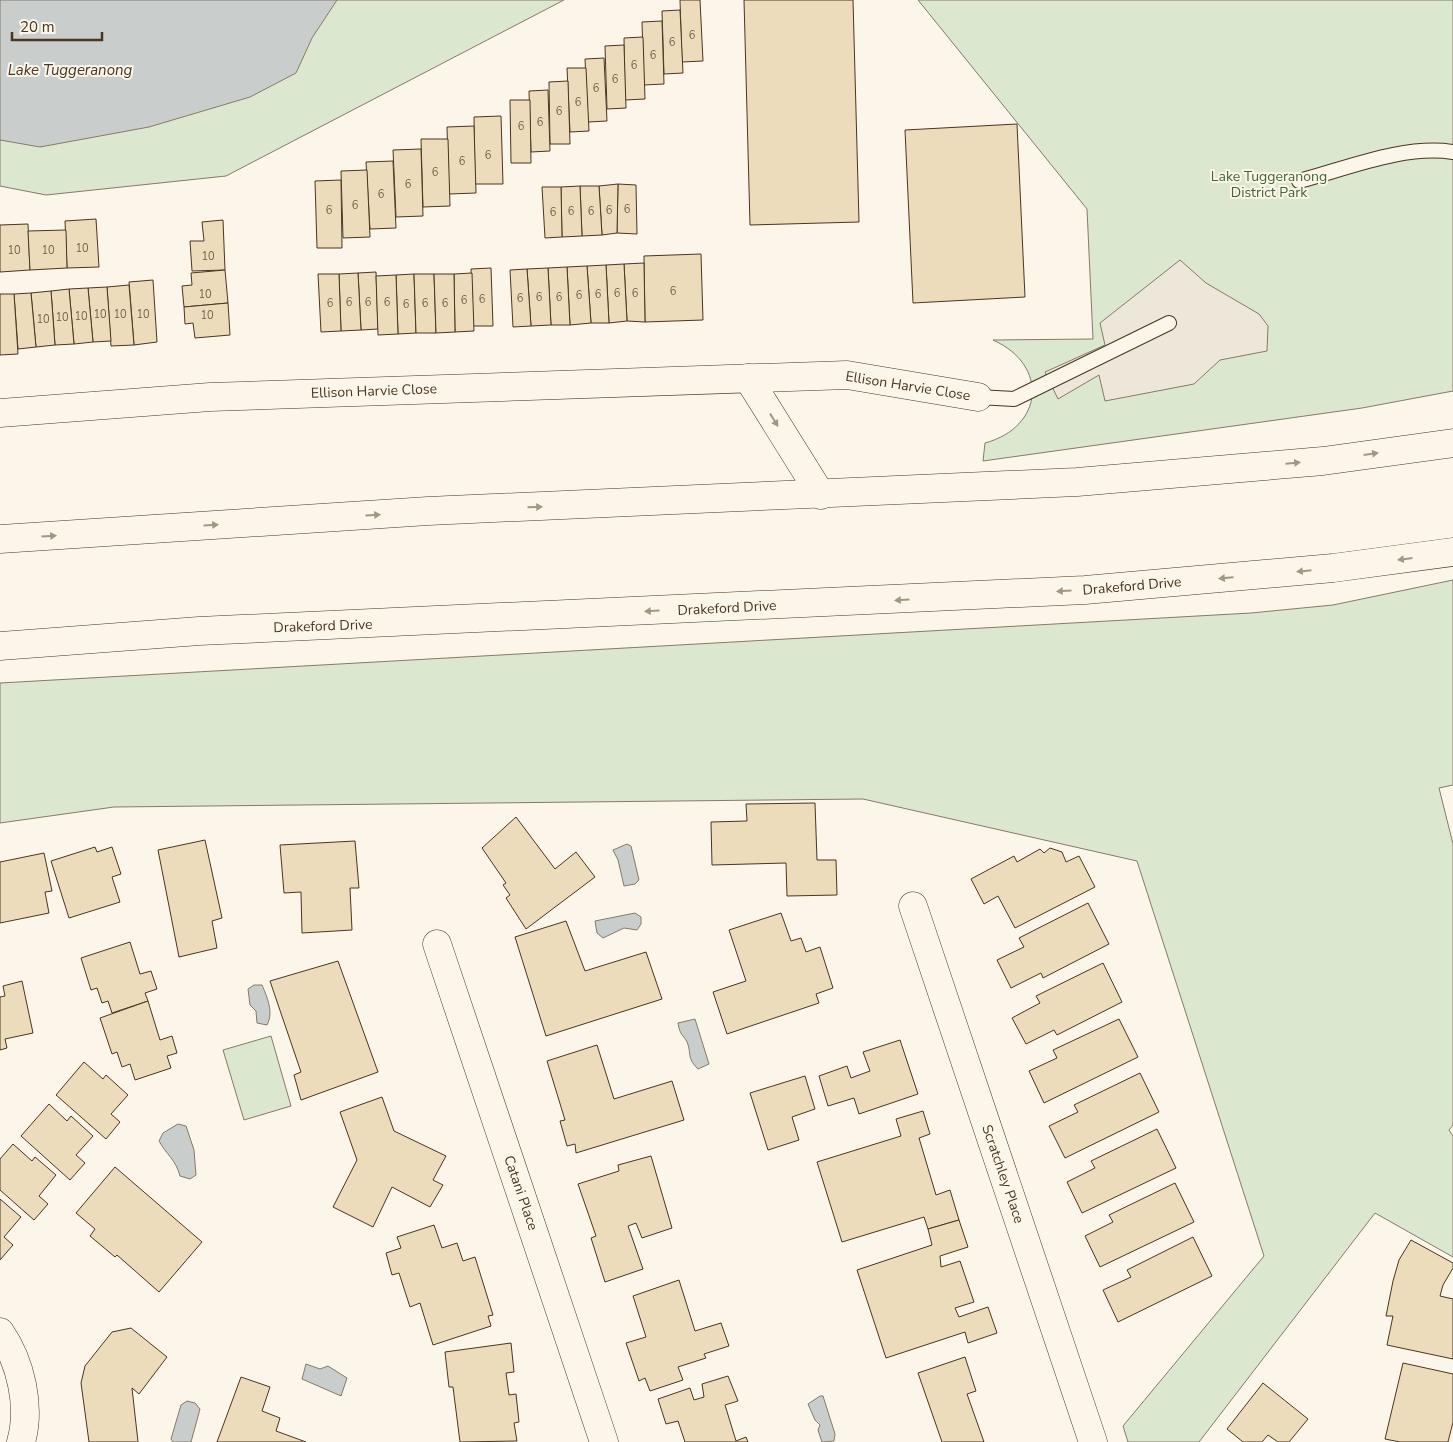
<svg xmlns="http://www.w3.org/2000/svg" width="1453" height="1442" viewBox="0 0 1453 1442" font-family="'Nunito Sans',sans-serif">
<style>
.green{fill:#dce7d0;stroke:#887966}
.parking{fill:#ede7d9;stroke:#887966}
.water{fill:#c9cecd;stroke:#887966}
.building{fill:#ecdcbc;stroke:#4a3520}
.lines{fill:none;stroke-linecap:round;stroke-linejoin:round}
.service-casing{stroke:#4a3520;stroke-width:16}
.minor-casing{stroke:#4a3520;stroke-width:29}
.trunk-casing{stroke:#4a3520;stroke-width:29}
.service{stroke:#fbf6e9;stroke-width:14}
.minor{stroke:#fbf6e9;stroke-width:28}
.trunk{stroke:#fbf6e9;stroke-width:28}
.oneway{fill:#a29684}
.labels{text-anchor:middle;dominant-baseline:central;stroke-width:4;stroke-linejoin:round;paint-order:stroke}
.number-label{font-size:11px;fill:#725f47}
.park-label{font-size:14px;fill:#436837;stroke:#fbf6e9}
.street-label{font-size:14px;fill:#4a3520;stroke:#fbf6e9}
.water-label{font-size:15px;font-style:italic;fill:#4a3520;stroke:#fbf6e9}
</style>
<rect width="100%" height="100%" fill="#fbf6e9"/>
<!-- green -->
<g class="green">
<polygon points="0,0 564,0 226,176 46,195 0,186"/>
<path d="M918,0H1453V391L1362,408L983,461L985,443C1044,427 1049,365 993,340L1093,339L1087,209Z"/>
<polygon points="1453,580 1453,785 1439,788 1453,844 1453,1125 1449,1130 1453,1136 1453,1257 1375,1213 1199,1442 1128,1442 1123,1426 1264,1256 1137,861 863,799 114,807 0,823 0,683 1251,613 1333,605"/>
<polygon points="271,1036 291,1106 244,1120 223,1050"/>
</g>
<!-- parking -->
<polygon class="parking" points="1180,260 1206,283 1259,314 1268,326 1267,351 1220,360 1194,384 1105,401 1099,375 1058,399 1045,372 1105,345 1100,323"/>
<!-- water -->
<g class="water">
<polygon points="0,0 337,0 312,38 296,73 250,97 149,127 40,147 0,140"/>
<polygon points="627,844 631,846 639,880 635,884 624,886 618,860 613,850"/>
<polygon points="635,913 641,917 641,924 637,930 624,928 603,938 597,933 595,921"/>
<path d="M254,985H262C267,997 274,1012 267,1025L257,1023L256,1011L250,1005L248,989Z"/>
<path d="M695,1019L709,1064L698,1069C686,1057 692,1054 687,1042C683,1034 680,1036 678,1023Z"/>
<path d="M178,1124L186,1126L194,1150L196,1175L190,1179L180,1176C176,1160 166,1154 159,1141L163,1133Z"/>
<polygon points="306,1364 320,1369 328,1366 347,1378 341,1396 302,1379"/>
<polygon points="820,1396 823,1396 835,1434 834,1441 822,1442 818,1430 820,1425 815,1420 808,1404"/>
<polygon points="187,1401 195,1403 200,1409 191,1442 173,1442 171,1439 181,1405"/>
</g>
<!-- building -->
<g class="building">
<polygon points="680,0 700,0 703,61 682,62"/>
<polygon points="744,0 853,0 859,222 750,225"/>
<polygon points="680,10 683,73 664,74 662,11"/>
<polygon points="662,21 664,84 644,85 642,22"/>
<polygon points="643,37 645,99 625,100 624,38"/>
<polygon points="624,45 626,108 607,109 605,46"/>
<polygon points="604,58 607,121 588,122 585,59"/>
<polygon points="567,68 586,68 589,131 570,132"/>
<polygon points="568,81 570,144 550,144 549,82"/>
<polygon points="548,90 550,151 531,152 529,91"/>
<polygon points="510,100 530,100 531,163 511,163"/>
<polygon points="501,116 503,184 475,184 474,117"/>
<polygon points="1017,124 1025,297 913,303 905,130"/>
<polygon points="474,126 476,193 449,194 447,127"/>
<polygon points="421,139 448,139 450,206 423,207"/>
<polygon points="421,149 423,216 396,217 393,150"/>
<polygon points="393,161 396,228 370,229 366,162"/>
<polygon points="367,170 370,237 343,238 341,171"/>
<polygon points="341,180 342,248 317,248 315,181"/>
<polygon points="618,184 636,185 637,234 617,233"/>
<polygon points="618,184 617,233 602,235 599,186"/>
<polygon points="580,186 599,186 602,235 582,236"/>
<polygon points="580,186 582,236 562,237 561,187"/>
<polygon points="542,187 561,187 562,237 545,238"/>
<polygon points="96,219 99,267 67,268 65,221"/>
<polygon points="223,220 225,270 192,271 190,241 204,241 202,222"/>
<polygon points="28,224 30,270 0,272 0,225"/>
<polygon points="66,230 67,268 30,270 28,231"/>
<polygon points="701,254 703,320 645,322 644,256"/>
<polygon points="644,263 645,322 627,321 624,264"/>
<polygon points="624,264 627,321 609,323 606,265"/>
<polygon points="606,265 609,323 591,323 587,266"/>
<polygon points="587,266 591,323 570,325 567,267"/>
<polygon points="567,267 570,325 551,325 548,268"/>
<polygon points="491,268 493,326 473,326 471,269"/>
<polygon points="548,268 551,325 531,326 527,269"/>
<polygon points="527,269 531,326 513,327 510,270"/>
<polygon points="225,270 228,303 184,307 182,286 192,285 191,273"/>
<polygon points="376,272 378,329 361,330 358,273"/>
<polygon points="358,273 361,330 341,331 339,274"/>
<polygon points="472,273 474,331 455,332 454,274"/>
<polygon points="318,274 339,274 341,331 321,332"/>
<polygon points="414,274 416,333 398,334 396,275"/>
<polygon points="414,274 434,274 436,333 416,333"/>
<polygon points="434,274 454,274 455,332 436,333"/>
<polygon points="396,275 398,334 378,335 376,276"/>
<polygon points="153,280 157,342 134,345 129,282"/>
<polygon points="129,285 134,345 111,346 107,287"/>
<polygon points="107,287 111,341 93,342 88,288"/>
<polygon points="88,288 93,342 74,344 69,289"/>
<polygon points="69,289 74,344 55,345 51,291"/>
<polygon points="51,291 55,345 36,347 31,293"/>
<polygon points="31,293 36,347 18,349 14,294"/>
<polygon points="0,294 14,294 18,354 0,355"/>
<polygon points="228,303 230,335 195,338 193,323 185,324 184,307"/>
<polygon points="815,803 817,860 836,860 837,895 787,896 786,863 712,865 711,822 747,821 746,804"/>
<polygon points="516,817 555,869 576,852 595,877 526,929 506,898 510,895 503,885 506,883 482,848"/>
<polygon points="205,840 222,918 212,921 217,948 179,957 158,850"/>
<polygon points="355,841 359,888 350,888 352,930 302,933 301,892 284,893 280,845"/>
<polygon points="95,847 97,852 112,847 121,874 112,877 120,902 69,918 51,861"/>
<polygon points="1050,848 1062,852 1066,862 1079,856 1095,887 1015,928 998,896 984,904 971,879 1014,856 1017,862 1040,849 1044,853"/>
<polygon points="44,853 52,891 45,892 49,913 0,923 0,862"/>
<polygon points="1088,903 1109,944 1043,978 1041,973 1011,988 997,960 1024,947 1019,938"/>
<polygon points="781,913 791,941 801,938 806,952 820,947 833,988 816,994 819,1003 727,1034 713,992 746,981 729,930"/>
<polygon points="566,921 585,971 646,952 662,999 546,1036 515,937"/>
<polygon points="130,942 140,974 151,971 157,989 145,993 148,1001 112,1013 108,1001 102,1003 97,988 91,990 81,958"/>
<polygon points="338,961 378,1072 301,1100 294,1075 301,1072 270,981"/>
<polygon points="1103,963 1122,1002 1057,1035 1054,1030 1026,1044 1012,1018 1040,1003 1036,996"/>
<polygon points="22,981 33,1033 5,1039 7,1048 0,1050 0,997 5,996 3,986"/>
<polygon points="148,1001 160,1040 172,1036 177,1053 167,1056 171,1068 135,1080 130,1064 122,1067 117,1052 112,1054 100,1018"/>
<polygon points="1119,1019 1138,1057 1044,1103 1029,1071 1057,1058 1053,1050"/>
<polygon points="900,1040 918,1094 859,1114 854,1098 828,1106 819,1076 847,1066 851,1078 870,1071 863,1052"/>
<polygon points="597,1045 614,1099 672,1081 684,1120 576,1153 575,1144 567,1146 560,1121 565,1120 547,1061"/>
<polygon points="84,1062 103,1079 106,1075 128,1095 111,1114 120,1122 106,1139 56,1095"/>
<polygon points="1140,1073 1159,1112 1065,1158 1049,1126 1078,1112 1074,1105"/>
<polygon points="805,1076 815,1109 792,1117 799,1140 768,1150 750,1093"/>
<polygon points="382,1097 394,1131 446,1156 433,1180 443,1185 430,1207 392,1187 373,1227 333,1207 357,1160 340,1112"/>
<polygon points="49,1104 67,1121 71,1116 93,1136 76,1155 85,1163 70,1180 21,1136"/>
<polygon points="923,1111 930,1134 919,1138 936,1195 950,1190 959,1220 928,1229 924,1217 842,1242 817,1162 901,1136 896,1119"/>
<polygon points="1157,1129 1176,1168 1082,1213 1067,1182 1095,1168 1091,1161"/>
<polygon points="13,1144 32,1161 35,1157 56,1175 39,1196 48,1204 34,1220 0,1190 0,1159"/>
<polygon points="651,1156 672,1228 642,1238 636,1223 628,1226 643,1269 605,1282 591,1238 596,1236 578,1184 619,1171 618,1165"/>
<polygon points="115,1167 202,1242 159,1292 117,1255 115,1257 90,1236 95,1229 76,1213"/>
<polygon points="1175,1183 1194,1222 1100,1267 1085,1236 1113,1222 1109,1215"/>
<polygon points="0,1199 21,1217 4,1237 13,1245 0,1260"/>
<polygon points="959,1220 968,1247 940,1256 941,1267 960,1261 974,1302 955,1308 959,1317 988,1307 997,1333 968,1343 965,1332 886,1358 857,1270 932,1245 928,1229"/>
<polygon points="434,1225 442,1248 457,1243 463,1261 475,1257 493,1315 488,1316 491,1326 433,1345 420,1303 410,1307 399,1273 392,1275 386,1253 401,1248 397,1237"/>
<polygon points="1193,1237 1212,1276 1118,1322 1103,1290 1131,1277 1127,1270"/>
<polygon points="1411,1240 1453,1263 1453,1268 1443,1285 1440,1296 1453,1299 1453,1359 1387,1345 1393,1316 1386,1316 1393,1281 1399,1260"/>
<polygon points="679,1280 695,1331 721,1323 729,1346 704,1354 706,1358 678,1367 683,1380 650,1391 645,1378 639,1381 626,1343 646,1337 633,1296"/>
<polygon points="131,1328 167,1357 139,1394 132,1388 138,1442 89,1442 81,1383 85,1366 112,1332"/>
<polygon points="511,1343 514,1372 506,1373 509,1395 516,1394 519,1422 514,1423 517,1441 460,1442 453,1387 449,1387 445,1352"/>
<polygon points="965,1357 976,1391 967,1394 984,1442 942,1442 918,1373"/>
<polygon points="1403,1363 1453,1374 1453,1422 1448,1442 1400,1442 1385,1439"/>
<polygon points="728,1376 738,1401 725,1405 736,1441 746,1437 748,1442 685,1442 678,1421 666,1424 658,1399 690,1388 694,1400 704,1397 702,1384"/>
<polygon points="241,1377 270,1387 262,1411 280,1418 276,1431 306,1442 217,1442"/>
<polygon points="1263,1383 1308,1419 1289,1442 1278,1442 1268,1435 1262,1442 1243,1442 1227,1429"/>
</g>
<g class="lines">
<defs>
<g id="service">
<path d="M1299,181C1345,169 1405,144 1453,152"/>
<polyline points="978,397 1014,399 1169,323"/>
</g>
<g id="minor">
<polyline points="748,378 821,495"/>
<polyline points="0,413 210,397 847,375 978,397"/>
<polyline points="913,906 1093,1442"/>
<polyline points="437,944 604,1442"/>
<path d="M0,1332C21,1362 31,1407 21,1442"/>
</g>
<g id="trunk">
<polyline points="0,539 428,511 1077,482 1323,461 1453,443"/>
<polyline points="0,646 199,631 1085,590 1333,568 1453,552"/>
</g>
</defs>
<!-- service casing -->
<use href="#service" class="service-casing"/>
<!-- minor casing -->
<use href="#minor" class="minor-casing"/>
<!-- trunk casing -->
<use href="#trunk" class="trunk-casing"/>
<!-- service -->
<use href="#service" class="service"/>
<!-- minor -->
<use href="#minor" class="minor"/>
<!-- trunk -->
<use href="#trunk" class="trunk"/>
</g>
<!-- one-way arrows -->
<defs><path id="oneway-solid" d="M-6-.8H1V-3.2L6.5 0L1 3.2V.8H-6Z" transform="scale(1.25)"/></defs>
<g class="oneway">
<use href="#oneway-solid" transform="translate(774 420) rotate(58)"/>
<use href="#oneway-solid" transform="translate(1371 454) rotate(-8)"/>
<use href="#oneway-solid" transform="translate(1293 463) rotate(-5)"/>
<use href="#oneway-solid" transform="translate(535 507) rotate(-2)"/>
<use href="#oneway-solid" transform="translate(373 515) rotate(-4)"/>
<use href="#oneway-solid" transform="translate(211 525) rotate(-4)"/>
<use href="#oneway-solid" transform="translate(49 536) rotate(-4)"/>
<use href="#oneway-solid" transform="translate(1405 559) rotate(173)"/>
<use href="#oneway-solid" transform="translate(1304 571) rotate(174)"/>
<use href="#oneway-solid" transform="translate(1226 578) rotate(175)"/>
<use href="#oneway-solid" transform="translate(1064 591) rotate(177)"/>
<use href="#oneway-solid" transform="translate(902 600) rotate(177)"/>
<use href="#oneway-solid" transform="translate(652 611) rotate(177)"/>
</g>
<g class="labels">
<!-- number labels -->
<g class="number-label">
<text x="692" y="35">6</text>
<text x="672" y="42">6</text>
<text x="653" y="55">6</text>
<text x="634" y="65">6</text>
<text x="615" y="79">6</text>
<text x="596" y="88">6</text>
<text x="578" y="102">6</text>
<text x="559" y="111">6</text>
<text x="540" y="122">6</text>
<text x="521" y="126">6</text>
<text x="488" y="155">6</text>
<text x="462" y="161">6</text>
<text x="435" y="172">6</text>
<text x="408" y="184">6</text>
<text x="381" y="194">6</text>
<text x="355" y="205">6</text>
<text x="627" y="209">6</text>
<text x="329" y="210">6</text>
<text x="609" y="210">6</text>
<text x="571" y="211">6</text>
<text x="591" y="211">6</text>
<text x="553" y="212">6</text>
<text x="82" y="248">10</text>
<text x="14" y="250">10</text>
<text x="48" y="250">10</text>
<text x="208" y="256">10</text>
<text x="673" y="291">6</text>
<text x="617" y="293">6</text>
<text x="635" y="293">6</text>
<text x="205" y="294">10</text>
<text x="598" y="294">6</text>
<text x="579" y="295">6</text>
<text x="539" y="297">6</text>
<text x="559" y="297">6</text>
<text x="520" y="298">6</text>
<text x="482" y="299">6</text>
<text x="464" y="300">6</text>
<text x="349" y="302">6</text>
<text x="368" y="302">6</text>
<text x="387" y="302">6</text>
<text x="330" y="303">6</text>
<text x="425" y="303">6</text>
<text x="445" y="303">6</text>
<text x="406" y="304">6</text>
<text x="100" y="314">10</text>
<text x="120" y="314">10</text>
<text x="143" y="314">10</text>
<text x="207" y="315">10</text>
<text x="81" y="316">10</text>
<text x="62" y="317">10</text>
<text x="43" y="319">10</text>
</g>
<!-- park labels -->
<g class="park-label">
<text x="1269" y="176">Lake Tuggeranong<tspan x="1269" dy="16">District Park</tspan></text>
</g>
<!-- street labels -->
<g class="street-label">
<text transform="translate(908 386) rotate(9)">Ellison Harvie Close</text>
<text transform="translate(374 391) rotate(-2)">Ellison Harvie Close</text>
<text transform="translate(1132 586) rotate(-5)">Drakeford Drive</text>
<text transform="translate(727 608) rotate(-3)">Drakeford Drive</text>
<text transform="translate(323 626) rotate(-2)">Drakeford Drive</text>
<text transform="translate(1003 1174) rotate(71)">Scratchley Place</text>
<text transform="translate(521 1193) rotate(71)">Catani Place</text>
</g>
<!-- water labels -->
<g class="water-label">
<text x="70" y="70">Lake Tuggeranong</text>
</g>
</g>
<!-- scale -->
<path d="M12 32v8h90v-8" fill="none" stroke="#4a3520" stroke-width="2.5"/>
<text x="20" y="32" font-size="15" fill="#4a3520" stroke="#fbf6e9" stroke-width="4" paint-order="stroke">20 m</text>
</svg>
